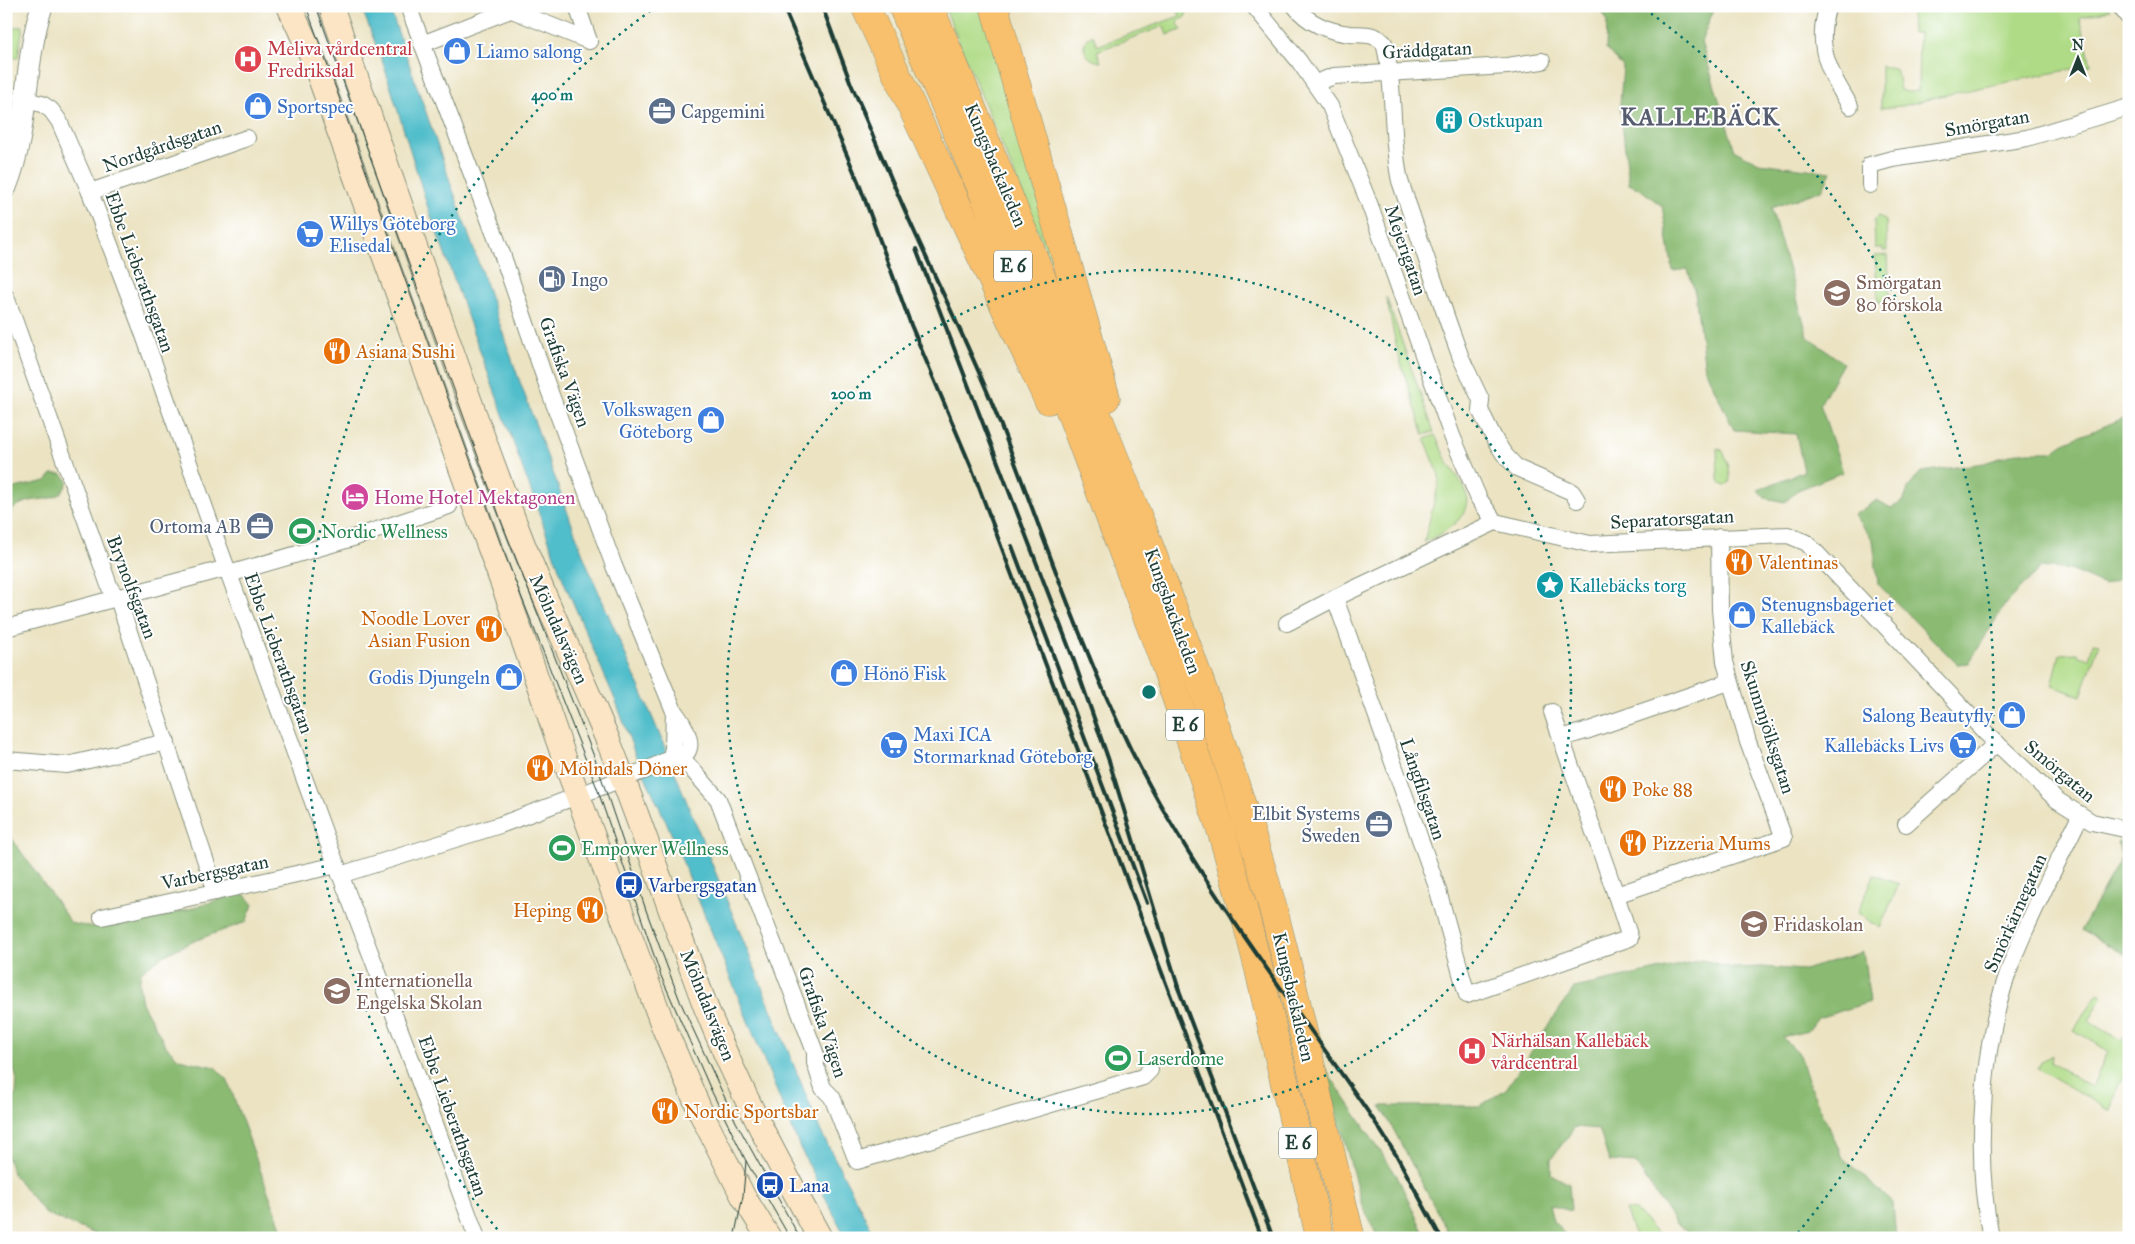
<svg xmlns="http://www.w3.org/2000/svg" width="2135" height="1244" viewBox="0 0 2135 1244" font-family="'IM FELL Great Primer',serif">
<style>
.green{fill:#afdb86;stroke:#678c5d}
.forest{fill:#8bbb73;stroke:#557c54}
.water{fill:#51becb;stroke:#387e80}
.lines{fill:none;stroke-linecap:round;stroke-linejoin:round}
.minor-casing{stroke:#85907b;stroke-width:18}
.tertiary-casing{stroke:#85907b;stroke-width:23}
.secondary-casing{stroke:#85907b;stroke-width:26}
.motorway-casing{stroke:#85907b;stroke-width:29}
.minor{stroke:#fff;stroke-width:16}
.tertiary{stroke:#fff;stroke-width:21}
.secondary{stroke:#fce5c4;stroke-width:24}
.motorway{stroke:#f8bf6c;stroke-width:28}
.tram{stroke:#1f3d34;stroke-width:1}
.rail{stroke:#1f3d34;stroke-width:4}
.ring{fill:none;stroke:#0f766e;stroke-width:2.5;stroke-dasharray:2.5 5}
.labels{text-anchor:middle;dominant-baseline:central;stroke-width:4;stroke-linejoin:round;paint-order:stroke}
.shield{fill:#fff;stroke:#627771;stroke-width:1}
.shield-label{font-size:18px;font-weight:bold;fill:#1f3d34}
.health-label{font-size:19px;fill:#be3a42;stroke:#fff;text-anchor:start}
.street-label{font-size:19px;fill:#1f3d34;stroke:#fff}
.shop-label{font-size:19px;fill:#366cbe;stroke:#fff;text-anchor:start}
.service-label{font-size:19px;fill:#4e5e75;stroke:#fff;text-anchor:start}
.culture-label{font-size:19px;fill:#0d838f;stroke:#fff;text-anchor:start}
.education-label{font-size:19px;fill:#785e54;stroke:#fff;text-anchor:start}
.food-label{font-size:19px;fill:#c56008;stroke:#fff;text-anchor:start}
.hotel-label{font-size:19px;fill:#b23c85;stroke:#fff;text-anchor:start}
.leisure-label{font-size:19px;fill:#27864d;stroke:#fff;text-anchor:start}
.transit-label{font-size:19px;fill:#164399;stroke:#fff;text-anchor:start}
.district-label{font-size:24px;font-weight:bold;letter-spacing:1px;fill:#565d6f;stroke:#fff}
.centre{fill:#0f766e;stroke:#fff;stroke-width:2.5}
.ring-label{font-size:15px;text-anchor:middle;font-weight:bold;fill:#0f766e;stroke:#fff;stroke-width:4;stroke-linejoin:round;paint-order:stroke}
</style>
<rect width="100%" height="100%" fill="#fff"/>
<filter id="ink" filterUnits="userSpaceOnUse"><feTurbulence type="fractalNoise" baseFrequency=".02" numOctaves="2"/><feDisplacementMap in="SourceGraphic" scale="10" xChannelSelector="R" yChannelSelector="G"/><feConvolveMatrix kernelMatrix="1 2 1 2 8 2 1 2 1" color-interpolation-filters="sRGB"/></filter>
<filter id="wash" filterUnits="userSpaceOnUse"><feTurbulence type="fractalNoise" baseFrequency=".0096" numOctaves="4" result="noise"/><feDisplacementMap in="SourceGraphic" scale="20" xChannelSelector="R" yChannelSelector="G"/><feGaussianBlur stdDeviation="1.12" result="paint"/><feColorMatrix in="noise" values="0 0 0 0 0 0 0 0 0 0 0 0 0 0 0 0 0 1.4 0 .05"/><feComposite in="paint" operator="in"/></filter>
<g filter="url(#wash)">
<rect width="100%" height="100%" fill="#ebe3c2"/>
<!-- green -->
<g class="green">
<polygon points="944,6 983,6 1070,308"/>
<polygon points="1914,6 2106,6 2110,10 2080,17 2091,65 1945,95 1902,106 1881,108 1881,66 1895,68 1897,72 1900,90 1907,92 1918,91 1919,33 1912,33 1911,11"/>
<path d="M1177,7H1183L1187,12L1185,17L1177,22L1182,30L1167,35L1164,26L1097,51L1101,62C1091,61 1084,55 1084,45L1087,38L1093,35L1097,46L1180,16Z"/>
<polygon points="23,26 18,58 15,58 7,50 6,37 13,28"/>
<polygon points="1879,216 1886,222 1887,251 1883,251 1883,248 1875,248 1874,220"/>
<polygon points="1888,255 1890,301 1878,302 1875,256"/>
<polygon points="1386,297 1434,432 1424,435 1398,354"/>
<path d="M1435,435C1440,445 1443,454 1448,463C1454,473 1466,485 1467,497C1468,521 1443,533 1424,542L1439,482V475L1425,439Z"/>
<path d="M1717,448L1722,450C1727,459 1732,473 1729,483L1726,486L1722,485L1718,478Z"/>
<polygon points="2093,643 2099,644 2081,696 2052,686 2060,654 2078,653 2079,656 2089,659"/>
<polygon points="1874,875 1899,884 1880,928 1858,913"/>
<path d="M2098,993L2103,996L2089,1021L2122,1041L2129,1029V1073C2115,1080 2116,1098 2111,1111L2037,1069L2042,1061L2052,1055L2051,1063L2092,1087L2108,1051L2074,1030Z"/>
<polygon points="1625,1210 1636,1211 1661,1238 1636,1238"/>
</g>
<!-- forest -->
<g class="forest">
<polygon points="1598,6 1715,6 1701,42 1735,151 1759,163 1831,172 1822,190 1771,208 1808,337 1843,363 1820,404 1843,472 1798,490 1785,502 1765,498 1758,490 1804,471 1796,434 1734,430 1705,369 1695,293 1688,269 1673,271 1662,206 1640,189 1629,184 1620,104 1623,67 1606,49 1607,20"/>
<polygon points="2129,416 2129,578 2121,578 2104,585 2071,570 2041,567 2006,603 1969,663 1957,664 1878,584 1873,540 1854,515 1877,500 1891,508 1903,502 1909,487 1921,472 1984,463 2020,452 2052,452 2066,442"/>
<path d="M52,474H62L68,481C59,506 40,495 21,504C17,505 14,509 11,511L9,532L6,534V490L46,481Z"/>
<path d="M6,830L71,923C116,937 196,906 241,893L246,896L253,905L246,922C209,936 171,946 141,972L139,984L142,1003L166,1046L179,1059L215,1067L227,1079L285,1238H100L93,1233L46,1214L13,1174L6,1154V1117L16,1094L17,1080L6,1042Z"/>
<polygon points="2129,841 2129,957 2081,930 2121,858 2118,842"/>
<polygon points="1863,952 1870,1002 1818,1018 1808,1031 1782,1037 1800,1055 1810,1087 1843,1158 1893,1203 1896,1238 1695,1238 1676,1224 1635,1163 1609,1161 1599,1129 1575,1127 1551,1159 1551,1174 1569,1184 1571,1211 1549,1205 1553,1221 1568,1238 1451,1238 1381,1106 1480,1106 1506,1089 1574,988 1703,960 1732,968 1761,967 1804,970"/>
<polygon points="1324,1067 1397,1176 1426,1238 1378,1238 1361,1202"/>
</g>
<!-- water -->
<polygon class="water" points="361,6 389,6 516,371 585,560 656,726 821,1132 876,1238 846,1238 800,1148 705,916 668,826 636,757 617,704 564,582 428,208 384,66"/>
</g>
<g filter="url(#ink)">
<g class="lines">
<defs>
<g id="minor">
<polyline points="577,6 589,41"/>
<polyline points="1254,6 1299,61 1330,106 1369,203 1452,436 1479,499 1495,522"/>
<path d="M1295,6C1307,23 1330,32 1350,34C1363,35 1375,33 1384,43C1396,88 1390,136 1400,181L1448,322L1461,358L1481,400L1480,410L1495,440L1504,454L1517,468L1572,492L1577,500"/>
<path d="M1828,6C1814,47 1830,72 1850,106"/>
<polyline points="2120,6 2129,18"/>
<polyline points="512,10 589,41"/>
<polyline points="422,44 521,6"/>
<polyline points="1316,83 1334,76 1507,66 1542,61"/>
<polyline points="25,100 42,104 51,110 59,121 90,192 141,327 213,531 327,840 413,1064 477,1238"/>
<polyline points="1870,185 1870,165 1892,159 2027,138 2129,107"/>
<polyline points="90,192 247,138"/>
<polyline points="6,297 110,588 118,599 216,892"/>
<polyline points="229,574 356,537 449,506"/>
<polyline points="1335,598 1437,887 1467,995 1630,938 1616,895"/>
<polyline points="1287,623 1335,598 1495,522 1590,544 1788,535 1807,543 1986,733 2057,800 2092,822 2129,830"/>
<polyline points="6,628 227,568"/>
<polyline points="1552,712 1561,738 1589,730 1729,682"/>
<polyline points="1561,738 1616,895 1784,838 1748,742 1725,662 1720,610 1719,537"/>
<polyline points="681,757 718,799 815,1052 815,1063 823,1088 832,1097 857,1161 1143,1077 1150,1070"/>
<polyline points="670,759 673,749 674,711"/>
<polyline points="6,760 67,765 167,742"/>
<polyline points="1906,824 1997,743"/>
<path d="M340,875L500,825L651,768C657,765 663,762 669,759C673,758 677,758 681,757C700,749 682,721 674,711L614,566L545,379L501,251L408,6"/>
<polyline points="102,917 337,865"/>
<path d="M1991,1238C1973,1152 1982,1035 2015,954C2034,907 2058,862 2080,816"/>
</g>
<path id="tertiary" d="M6,187C29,130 23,64 42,6"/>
<g id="secondary">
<polyline points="289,6 312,56 525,645 568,769 664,1028 702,1115 743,1196 769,1238"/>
<path d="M331,6C393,182 452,359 519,534C547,607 582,676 611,748C645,833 673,919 705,1005C737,1086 778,1162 820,1238"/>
</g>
<g id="motorway">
<polyline points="865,6 1048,400"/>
<polyline points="902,6 982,190 1025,295 1061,387 1163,659 1222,833 1241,900 1259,970 1320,1238"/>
<path d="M929,6C979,123 1027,240 1074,358C1137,511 1198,666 1248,824C1292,960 1316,1100 1351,1238"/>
<polyline points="994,6 1106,398"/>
</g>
</defs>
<!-- minor casing -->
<use href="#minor" class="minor-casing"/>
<!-- tertiary casing -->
<use href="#tertiary" class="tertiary-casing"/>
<!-- secondary casing -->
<use href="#secondary" class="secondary-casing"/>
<!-- motorway casing -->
<use href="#motorway" class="motorway-casing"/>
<!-- minor -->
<use href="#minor" class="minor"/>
<!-- tertiary -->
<use href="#tertiary" class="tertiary"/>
<!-- secondary -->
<use href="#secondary" class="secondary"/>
<!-- motorway -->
<use href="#motorway" class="motorway"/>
<!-- tram -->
<g class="tram">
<polyline points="306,6 501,545 597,788 661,976 711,1090 746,1161 790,1238"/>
<polyline points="316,6 502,523 595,759 647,913 680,1001 736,1122 800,1238"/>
<polyline points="734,1238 743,1196 746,1161"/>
</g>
<!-- rail -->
<g class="rail">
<polyline points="783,6 858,181 911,325 972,469 1262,1238"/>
<polyline points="822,6 851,84 864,113"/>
<path d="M861,108C878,147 894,186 911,224C938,284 967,342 992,403C1038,518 1076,638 1131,750C1198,884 1293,1001 1377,1125L1398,1158L1441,1238"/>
<polyline points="916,249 1073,658 1109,761 1179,990"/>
<polyline points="1012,546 1147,903"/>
<polyline points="1177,985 1273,1238"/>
</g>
</g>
</g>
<!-- distance rings -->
<g class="ring">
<circle cx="1149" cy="692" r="422"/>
<path d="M502 1235A844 844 0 0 1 653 9M1645 9A844 844 0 0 1 1796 1235"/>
</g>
<!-- icons -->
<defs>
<symbol id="shop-disc" viewBox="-11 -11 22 22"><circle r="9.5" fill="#3f7fe0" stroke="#fff"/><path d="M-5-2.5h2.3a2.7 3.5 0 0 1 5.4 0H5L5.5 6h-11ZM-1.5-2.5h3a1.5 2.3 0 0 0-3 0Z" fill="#fff"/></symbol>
<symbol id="hospital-disc" viewBox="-11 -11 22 22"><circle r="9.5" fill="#e0444e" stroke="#fff"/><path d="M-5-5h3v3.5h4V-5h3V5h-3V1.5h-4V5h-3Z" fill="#fff"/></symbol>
<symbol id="office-disc" viewBox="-11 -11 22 22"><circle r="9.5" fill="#5c6f8a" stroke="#fff"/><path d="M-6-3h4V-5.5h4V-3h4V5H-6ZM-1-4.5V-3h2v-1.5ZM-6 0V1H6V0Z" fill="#fff"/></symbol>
<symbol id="building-disc" viewBox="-11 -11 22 22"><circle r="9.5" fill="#0f9aa8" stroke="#fff"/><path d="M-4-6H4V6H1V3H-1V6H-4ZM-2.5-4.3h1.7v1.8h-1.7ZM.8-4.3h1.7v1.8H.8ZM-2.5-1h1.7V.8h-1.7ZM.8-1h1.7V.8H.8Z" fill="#fff"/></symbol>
<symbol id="supermarket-disc" viewBox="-11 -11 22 22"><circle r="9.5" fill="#3f7fe0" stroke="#fff"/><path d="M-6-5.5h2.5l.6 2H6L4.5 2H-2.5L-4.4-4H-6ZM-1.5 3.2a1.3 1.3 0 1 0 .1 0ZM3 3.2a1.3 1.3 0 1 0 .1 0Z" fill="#fff"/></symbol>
<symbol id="fuel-disc" viewBox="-11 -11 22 22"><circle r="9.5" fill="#5c6f8a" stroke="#fff"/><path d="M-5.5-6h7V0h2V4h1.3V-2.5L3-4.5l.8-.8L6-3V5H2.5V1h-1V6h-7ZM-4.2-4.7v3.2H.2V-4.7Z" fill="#fff"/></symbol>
<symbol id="school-disc" viewBox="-11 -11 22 22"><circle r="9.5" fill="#8d6e63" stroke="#fff"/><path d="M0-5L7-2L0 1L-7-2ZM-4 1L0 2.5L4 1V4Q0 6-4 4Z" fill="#fff"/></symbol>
<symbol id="restaurant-disc" viewBox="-11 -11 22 22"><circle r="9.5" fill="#e8710a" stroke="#fff"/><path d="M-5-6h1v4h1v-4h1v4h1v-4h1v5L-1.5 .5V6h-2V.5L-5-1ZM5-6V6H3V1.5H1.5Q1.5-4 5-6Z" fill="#fff"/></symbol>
<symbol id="hotel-disc" viewBox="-11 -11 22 22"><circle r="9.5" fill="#d1479c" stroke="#fff"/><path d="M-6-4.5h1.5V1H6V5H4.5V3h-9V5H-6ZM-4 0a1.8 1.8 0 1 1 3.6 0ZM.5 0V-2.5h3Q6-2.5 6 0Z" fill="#fff"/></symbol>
<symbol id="stadium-disc" viewBox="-11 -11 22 22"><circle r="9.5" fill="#2e9e5b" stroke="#fff"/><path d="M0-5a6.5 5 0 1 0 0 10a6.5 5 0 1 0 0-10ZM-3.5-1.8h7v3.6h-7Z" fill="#fff"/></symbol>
<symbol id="sight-disc" viewBox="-11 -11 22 22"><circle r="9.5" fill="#0f9aa8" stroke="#fff"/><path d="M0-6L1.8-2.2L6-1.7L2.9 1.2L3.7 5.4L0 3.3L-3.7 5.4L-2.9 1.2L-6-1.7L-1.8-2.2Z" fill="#fff"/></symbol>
<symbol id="bus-disc" viewBox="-11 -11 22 22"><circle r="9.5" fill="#1a4fb4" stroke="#fff"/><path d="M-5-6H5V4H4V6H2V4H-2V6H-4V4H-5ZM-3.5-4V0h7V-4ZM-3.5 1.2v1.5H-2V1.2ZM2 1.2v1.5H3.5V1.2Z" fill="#fff"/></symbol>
</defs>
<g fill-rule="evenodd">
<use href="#shop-disc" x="441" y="35" width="32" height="32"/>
<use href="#hospital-disc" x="232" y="43" width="32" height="32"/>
<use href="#shop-disc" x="242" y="90" width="32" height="32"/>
<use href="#office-disc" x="646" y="95" width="32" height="32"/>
<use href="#building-disc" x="1433" y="104" width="32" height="32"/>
<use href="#supermarket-disc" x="294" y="218" width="32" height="32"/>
<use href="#fuel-disc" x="536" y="263" width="32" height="32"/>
<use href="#school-disc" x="1821" y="277" width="32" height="32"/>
<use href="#restaurant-disc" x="321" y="335" width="32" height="32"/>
<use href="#shop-disc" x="695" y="404" width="32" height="32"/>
<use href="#hotel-disc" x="339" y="481" width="32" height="32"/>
<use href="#office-disc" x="244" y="510" width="32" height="32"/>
<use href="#stadium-disc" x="286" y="515" width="32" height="32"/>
<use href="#restaurant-disc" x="1723" y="546" width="32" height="32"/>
<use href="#sight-disc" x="1534" y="569" width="32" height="32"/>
<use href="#shop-disc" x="1726" y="599" width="32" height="32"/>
<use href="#restaurant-disc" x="473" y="613" width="32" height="32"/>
<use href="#shop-disc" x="828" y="657" width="32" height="32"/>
<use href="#shop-disc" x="493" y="661" width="32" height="32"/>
<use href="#shop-disc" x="1996" y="699" width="32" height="32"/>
<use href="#supermarket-disc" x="878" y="729" width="32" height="32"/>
<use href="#supermarket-disc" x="1947" y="729" width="32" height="32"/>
<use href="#restaurant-disc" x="524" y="752" width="32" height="32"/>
<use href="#restaurant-disc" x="1597" y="773" width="32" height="32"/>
<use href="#office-disc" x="1363" y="808" width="32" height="32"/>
<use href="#restaurant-disc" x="1617" y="827" width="32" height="32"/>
<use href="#stadium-disc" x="546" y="832" width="32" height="32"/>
<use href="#bus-disc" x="613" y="869" width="32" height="32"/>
<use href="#restaurant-disc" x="574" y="894" width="32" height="32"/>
<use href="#school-disc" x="1738" y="908" width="32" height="32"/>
<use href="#school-disc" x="321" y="975" width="32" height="32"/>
<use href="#hospital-disc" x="1456" y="1035" width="32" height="32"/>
<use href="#stadium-disc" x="1102" y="1042" width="32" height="32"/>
<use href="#restaurant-disc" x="649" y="1095" width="32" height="32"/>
<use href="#bus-disc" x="754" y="1169" width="32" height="32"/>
</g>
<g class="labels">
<!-- shield labels -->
<g class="shield">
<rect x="994" y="250.5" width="38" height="31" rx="4"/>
<rect x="1166" y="709.5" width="38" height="31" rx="4"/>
<rect x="1279" y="1127.5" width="38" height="31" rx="4"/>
</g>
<g class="shield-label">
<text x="1013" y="266">E 6</text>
<text x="1185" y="725">E 6</text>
<text x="1298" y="1143">E 6</text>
</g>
<!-- health labels -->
<g class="health-label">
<text x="267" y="48">Meliva vårdcentral<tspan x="267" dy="22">Fredriksdal</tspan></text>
<text x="1491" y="1040">Närhälsan Kallebäck<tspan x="1491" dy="22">vårdcentral</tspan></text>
</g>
<!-- street labels -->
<g class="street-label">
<text transform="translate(1427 50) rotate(-3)">Gräddgatan</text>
<text transform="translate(1987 123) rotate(-10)">Smörgatan</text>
<text transform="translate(162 146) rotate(-19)">Nordgårdsgatan</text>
<text transform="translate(996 165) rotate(67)">Kungsbackaleden</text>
<text transform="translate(1406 250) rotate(71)">Mejerigatan</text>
<text transform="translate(140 272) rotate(70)">Ebbe Lieberathsgatan</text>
<text transform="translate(565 372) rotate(70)">Grafiska Vägen</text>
<text transform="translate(1672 519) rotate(-3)">Separatorsgatan</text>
<text transform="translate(132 587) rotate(69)">Brynolfsgatan</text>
<text transform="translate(1173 611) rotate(70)">Kungsbackaleden</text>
<text transform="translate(559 629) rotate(66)">Mölndalsvägen</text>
<text transform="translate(279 653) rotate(70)">Ebbe Lieberathsgatan</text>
<text transform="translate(1768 727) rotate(72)">Skummjölksgatan</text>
<text transform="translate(2060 771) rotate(40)">Smörgatan</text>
<text transform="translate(1423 789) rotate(71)">Långfilsgatan</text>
<text transform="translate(215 872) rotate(-12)">Varbergsgatan</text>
<text transform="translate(2015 913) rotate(-66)">Smörkärnegatan</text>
<text transform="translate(1294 997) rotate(77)">Kungsbackaleden</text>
<text transform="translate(708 1005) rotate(68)">Mölndalsvägen</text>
<text transform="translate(823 1022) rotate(71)">Grafiska Vägen</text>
<text transform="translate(453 1116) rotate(70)">Ebbe Lieberathsgatan</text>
</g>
<!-- shop labels -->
<g class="shop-label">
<text x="476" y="51">Liamo salong</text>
<text x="277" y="106">Sportspec</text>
<text x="329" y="223">Willys Göteborg<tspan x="329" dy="22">Elisedal</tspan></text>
<text x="692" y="409" text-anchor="end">Volkswagen<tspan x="692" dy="22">Göteborg</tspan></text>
<text x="1761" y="604">Stenugnsbageriet<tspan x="1761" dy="22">Kallebäck</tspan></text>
<text x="863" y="673">Hönö Fisk</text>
<text x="490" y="677" text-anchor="end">Godis Djungeln</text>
<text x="1993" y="715" text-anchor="end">Salong Beautyfly</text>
<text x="913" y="734">Maxi ICA<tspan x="913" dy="22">Stormarknad Göteborg</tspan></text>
<text x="1944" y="745" text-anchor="end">Kallebäcks Livs</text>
</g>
<!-- service labels -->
<g class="service-label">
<text x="681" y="111">Capgemini</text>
<text x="571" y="279">Ingo</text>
<text x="241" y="526" text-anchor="end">Ortoma AB</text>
<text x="1360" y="813" text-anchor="end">Elbit Systems<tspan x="1360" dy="22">Sweden</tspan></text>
</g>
<!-- culture labels -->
<g class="culture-label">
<text x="1468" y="120">Ostkupan</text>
<text x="1569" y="585">Kallebäcks torg</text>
</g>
<!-- education labels -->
<g class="education-label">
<text x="1856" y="282">Smörgatan<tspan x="1856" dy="22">80 förskola</tspan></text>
<text x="1773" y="924">Fridaskolan</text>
<text x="356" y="980">Internationella<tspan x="356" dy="22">Engelska Skolan</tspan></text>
</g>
<!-- food labels -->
<g class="food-label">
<text x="356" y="351">Asiana Sushi</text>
<text x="1758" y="562">Valentinas</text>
<text x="470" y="618" text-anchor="end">Noodle Lover<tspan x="470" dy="22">Asian Fusion</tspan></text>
<text x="559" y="768">Mölndals Döner</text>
<text x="1632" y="789">Poke 88</text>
<text x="1652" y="843">Pizzeria Mums</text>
<text x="571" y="910" text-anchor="end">Heping</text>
<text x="684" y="1111">Nordic Sportsbar</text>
</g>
<!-- hotel labels -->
<g class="hotel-label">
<text x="374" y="497">Home Hotel Mektagonen</text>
</g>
<!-- leisure labels -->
<g class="leisure-label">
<text x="321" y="531">Nordic Wellness</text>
<text x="581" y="848">Empower Wellness</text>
<text x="1137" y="1058">Laserdome</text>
</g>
<!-- transit labels -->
<g class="transit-label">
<text x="648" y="885">Varbergsgatan</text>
<text x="789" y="1185">Lana</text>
</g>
<!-- district labels -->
<g class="district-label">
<text x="1700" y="117">KALLEBÄCK</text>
</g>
</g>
<circle cx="1149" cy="692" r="8" class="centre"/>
<g class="ring-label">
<text x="552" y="100">400 m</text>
<text x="851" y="399">200 m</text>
</g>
<!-- margin -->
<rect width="2135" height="1244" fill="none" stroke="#fff" stroke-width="25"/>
<!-- north arrow -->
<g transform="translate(2078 58)" stroke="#ffffff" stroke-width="4" paint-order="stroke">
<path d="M0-4L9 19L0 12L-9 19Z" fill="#1f3d34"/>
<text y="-8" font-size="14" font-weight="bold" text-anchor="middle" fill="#1f3d34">N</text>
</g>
</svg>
